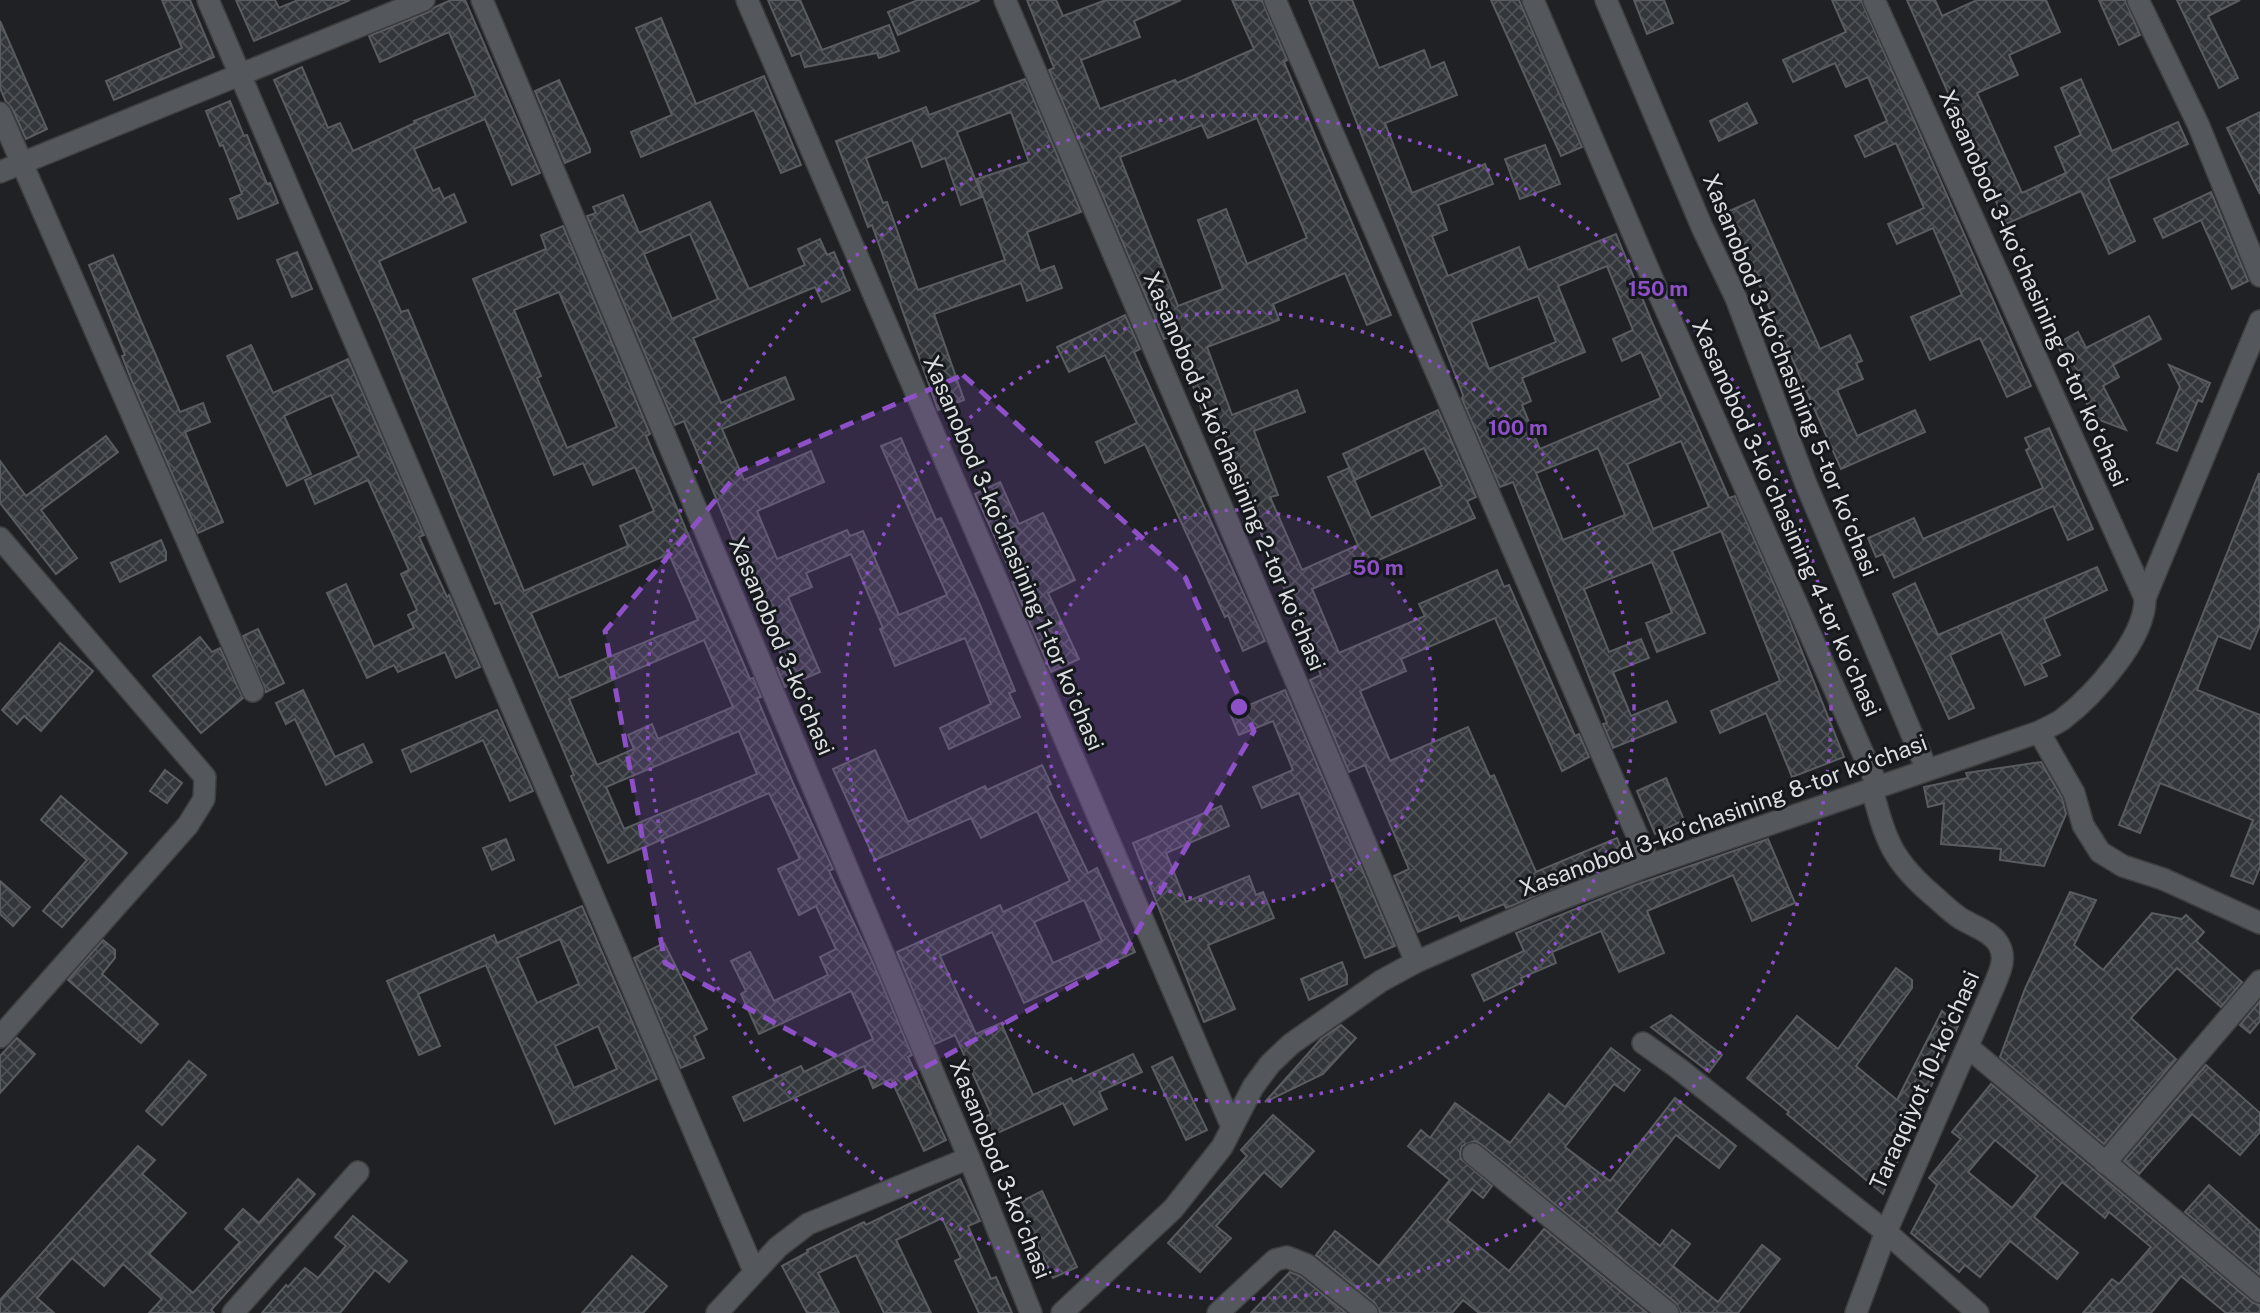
<svg xmlns="http://www.w3.org/2000/svg" width="2260" height="1313" viewBox="0 0 2260 1313" font-family="'Public Sans',sans-serif">
<style>
.building{fill:url(#building-cross-hatch);stroke:#595c61;stroke-width:2;fill-rule:evenodd}
.lines{fill:none;stroke-linecap:round;stroke-linejoin:round}
.minor-casing{stroke:#3c3e40;stroke-width:24}
.minor{stroke:#54575b;stroke-width:21}
.marked{fill:#8e50c6;fill-opacity:0.2;stroke:#8e50c6;stroke-width:5;stroke-dasharray:14 9;stroke-linejoin:round}
.ring{fill:none;stroke:#8e50c6;stroke-width:3.5;stroke-dasharray:3.5 7}
.labels{text-anchor:middle;dominant-baseline:central;stroke-width:6;stroke-linejoin:round;paint-order:stroke}
.street-label{font-size:23px;fill:#dcdee0;stroke:#15181c}
.centre{fill:#8e50c6;stroke:#15181c;stroke-width:3.5}
.ring-label{font-size:21px;text-anchor:middle;font-weight:bold;fill:#8e50c6;stroke:#15181c;stroke-width:6;stroke-linejoin:round;paint-order:stroke}
</style>
<defs>
<pattern id="building-cross-hatch" width="8" height="8" patternUnits="userSpaceOnUse" patternTransform="scale(1.75)"><rect width="8" height="8" fill="#33363a"/><path d="M0 0l8 8M0 8l8-8" fill="none" stroke="#505356"/></pattern>
</defs>
<rect width="100%" height="100%" fill="#1f2125"/>
<!-- building -->
<g class="building">
<polygon points="162,0 190,0 214,57 114,100 106,81 182,48"/>
<polygon points="236,0 275,0 279,8 298,0 350,0 254,41"/>
<path d="M451,0H465L540,173L512,185L485,119L414,149L433,191L439,188L444,199L454,194L466,222L379,261L401,312L408,310L524,591L628,546L620,526L654,511L635,467L593,485L583,463L554,475L473,279L546,249L541,235L563,226L650,434L646,436L750,679L753,678L761,697L757,698L793,783L833,869L829,871L873,963L912,1055L908,1057L946,1140L924,1151L891,1079L873,1088L864,1066L744,1121L733,1097L801,1066L804,1072L873,1039L851,991L759,1034L741,994L746,991L731,961L750,952L774,1001L828,975L820,957L836,949L816,906L799,915L778,869L800,859L769,793L608,863L571,776L574,775L500,602L495,604L380,322L274,80L302,67L328,128L340,123L353,151L415,123L414,121L476,96L449,32L380,62L369,36L429,12L435,7ZM559,292L617,427L567,448L537,378L541,376L514,310ZM669,554L698,620L559,678L531,613ZM704,640L733,707L658,739L652,724L628,735L634,749L597,765L569,699ZM739,731L757,774L624,829L606,787Z"/>
<polygon points="768,0 800,0 822,50 889,25 899,51 879,58 877,53 805,67 800,53 792,56"/>
<polygon points="918,0 980,0 898,35 888,12"/>
<path d="M1027,0H1056L1063,16L1106,0H1181L1134,21L1140,37L1081,60L1100,109L1175,80L1177,83L1254,49L1232,0H1262L1287,60L1284,62L1391,315L1367,325L1345,273L1273,304L1279,320L1207,347L1232,415L1297,390L1305,412L1254,431L1278,495L1270,497L1302,570L1358,545L1328,477L1349,468L1371,518L1442,486L1424,448L1355,480L1343,454L1438,410L1476,497L1467,501L1475,518L1312,589L1339,653L1425,616L1419,604L1497,570L1504,587L1509,585L1575,736L1579,734L1589,757L1562,771L1495,618L1401,659L1406,671L1360,691L1390,761L1468,727L1490,777L1494,775L1536,872L1617,838L1626,860L1506,908L1504,904L1461,921L1458,915L1418,932L1394,876L1409,869L1365,765L1349,772L1310,680L1321,675L1249,505L1243,508L1210,419L1206,421L1174,335L1164,339L1049,70L1054,68ZM1257,118L1307,238L1247,264L1226,209L1198,220L1223,289L1178,306L1120,157L1202,125L1208,138Z"/>
<path d="M1309,0H1352L1379,68L1424,50L1431,68L1444,62L1457,95L1385,123L1412,193L1485,164L1493,184L1438,205L1447,230L1432,236L1448,276L1519,247L1528,270L1616,234L1652,322L1729,498L1735,496L1784,607L1844,757L1792,777L1766,713L1720,733L1711,711L1780,681L1721,531L1672,551L1705,633L1657,652L1646,623L1672,613L1652,562L1584,589L1609,652L1641,639L1649,658L1613,672L1631,716L1667,701L1676,722L1613,748L1603,724L1607,723L1513,482L1500,487L1462,399L1463,395ZM1607,266L1633,330L1613,339L1622,361L1641,352L1661,398L1540,449L1522,405L1531,401L1522,378L1585,352L1558,286ZM1538,296L1556,342L1489,369L1471,322ZM1681,441L1709,507L1653,529L1627,464ZM1598,448L1625,515L1563,540L1536,473Z"/>
<polygon points="1491,0 1519,0 1582,147 1561,156"/>
<polygon points="1634,0 1664,0 1673,23 1647,34"/>
<polygon points="1832,0 1861,0 2031,386 2007,397 1980,338 1930,360 1911,317 1962,295 1933,228 1897,244 1888,224 1924,208 1896,143 1865,157 1855,136 1887,121 1868,77 1846,87 1835,63 1793,82 1783,60 1846,32"/>
<polygon points="1907,0 1935,0 1942,16 1977,0 2046,0 2060,32 2009,55 2018,75 1977,93 2022,193 2066,173 2055,147 2081,135 2061,88 2081,79 2112,151 2178,122 2188,144 2108,179 2135,241 2109,254 2081,191 2006,224"/>
<polygon points="2099,0 2125,0 2140,35 2119,45"/>
<polygon points="2177,0 2240,0 2208,16 2238,78 2219,88"/>
<polygon points="661,18 696,104 764,76 801,165 781,173 754,110 641,157 631,132 672,115 636,28"/>
<polygon points="0,21 47,129 26,139 12,108 6,102 0,88"/>
<path d="M1025,79L1081,212L1027,232L1040,271L1054,266L1062,288L1027,301L1021,283L934,314L964,400L938,410L872,225L868,227L836,141L926,107L929,115ZM1011,112L1029,162L977,179L1005,260L918,290L887,202L883,203L866,158L912,140L922,167L945,158L961,205L982,197L957,132Z"/>
<polygon points="559,80 590,149 590,152 565,163 535,91"/>
<polygon points="230,101 244,136 247,135 267,184 270,183 278,203 238,219 230,199 242,194 223,145 220,146 206,111"/>
<polygon points="1747,103 1757,123 1719,141 1710,121"/>
<polygon points="2260,112 2260,194 2227,128"/>
<polygon points="1545,145 1560,184 1520,199 1505,159"/>
<polygon points="2211,192 2248,281 2232,289 2201,220 2163,238 2154,219"/>
<path d="M623,195L639,233L710,202L749,289L805,265L798,249L820,239L827,255L834,252L850,290L822,302L815,287L693,338L721,403L785,377L794,399L722,429L744,480L811,451L824,482L757,511L777,559L847,530L850,536L863,531L899,615L947,595L881,446L901,438L936,520L941,518L978,600L1015,691L1009,693L1020,717L949,749L940,728L991,704L965,638L895,666L880,629L883,628L851,554L806,573L812,587L788,597L820,672L785,687L777,668L785,664L684,421L675,425L587,216L596,213L593,207ZM690,234L718,299L672,319L644,254Z"/>
<polygon points="1754,200 1820,349 1850,335 1862,361 1856,363 1863,379 1837,390 1857,436 1915,410 1925,432 1841,469 1727,212"/>
<polygon points="297,252 312,289 292,297 277,260"/>
<polygon points="113,255 180,412 203,403 210,422 185,432 223,522 198,533 133,384 122,356 125,355 89,265"/>
<polygon points="1125,315 1140,349 1134,352 1265,641 1243,651 1228,615 1225,617 1145,444 1105,463 1096,442 1137,423 1105,355 1069,372 1057,347"/>
<polygon points="2149,316 2161,339 2113,365 2119,377 2103,386 2126,430 2094,418 2057,344 2078,332 2086,348"/>
<polygon points="251,345 273,393 348,359 424,535 419,537 447,597 449,595 480,667 456,678 445,652 398,672 394,665 367,678 327,593 346,584 374,647 414,628 408,615 417,610 401,574 409,570 368,480 315,504 305,480 359,456 331,395 284,416 311,474 287,486 227,356"/>
<polygon points="2169,365 2210,383 2202,402 2198,400 2177,451 2157,443 2180,387"/>
<polygon points="2049,428 2093,529 2068,540 2053,506 1894,578 1883,554 1876,557 1868,538 1914,518 1923,539 2043,488 2026,450 2030,448 2025,438"/>
<polygon points="106,436 118,452 41,510 77,558 56,574 0,503 0,461 26,496"/>
<polygon points="2259,473 2260,625 2250,649 2218,636 2197,690 2260,715 2260,867 2253,884 2231,876 2253,820 2160,783 2140,833 2119,825"/>
<polygon points="1000,482 1019,524 1043,513 1075,580 1048,593 1079,659 1051,672 1012,582 1015,581 975,494"/>
<polygon points="161,540 166,552 166,560 120,582 111,563"/>
<polygon points="2097,567 2107,590 2044,619 2060,655 2041,664 2047,676 2025,685 2001,632 1950,655 1974,708 1949,719 1893,594 1915,583 1938,635"/>
<polygon points="258,629 284,683 266,692 243,636"/>
<polygon points="200,637 212,652 220,648 243,698 201,733 153,676"/>
<polygon points="60,643 93,671 41,731 24,716 17,724 2,710"/>
<polygon points="303,690 335,757 363,744 372,762 326,785 295,719 286,724 276,703"/>
<polygon points="1285,690 1395,946 1365,958 1299,793 1262,808 1253,787 1293,770 1273,721 1239,735 1230,713"/>
<polygon points="497,710 533,791 510,801 483,740 411,772 402,750"/>
<path d="M875,750L908,822L985,786L987,790L1042,765L1051,784L1047,786L1088,873L1097,868L1135,952L1024,1003L992,932L940,956L976,1034L1001,1023L1033,1095L1071,1078L1073,1082L1133,1054L1142,1072L1099,1092L1107,1109L1074,1125L1063,1103L989,1137L981,1119L991,1114L955,1035L935,1044L897,952L1000,905L1003,912L1070,881L1037,811L981,838L971,818L875,860L833,769ZM1084,900L1102,941L1053,963L1034,922Z"/>
<polygon points="2041,762 2062,798 2066,814 2044,866 2000,860 2001,849 1941,844 1944,803 1928,807 1924,787 1968,778 1966,773"/>
<polygon points="165,770 182,783 167,803 150,791"/>
<polygon points="1666,778 1684,820 1655,834 1637,791"/>
<polygon points="61,796 127,853 62,927 43,911 87,860 41,820"/>
<polygon points="1221,806 1229,826 1166,853 1186,902 1249,876 1256,895 1263,892 1274,918 1208,945 1235,1009 1204,1022 1133,843"/>
<polygon points="506,839 514,860 492,870 483,848"/>
<polygon points="1768,839 1795,903 1752,921 1733,875 1647,911 1664,953 1619,972 1601,931 1552,952 1556,963 1521,978 1523,982 1484,1001 1472,975 1524,951 1516,933 1635,885"/>
<polygon points="0,881 30,907 13,926 0,914"/>
<polygon points="2070,892 2096,900 2074,945 2103,970 2152,913 2182,919 2186,915 2204,932 2196,941 2242,982 2221,1007 2177,968 2131,1018 2176,1059 2104,1144 2000,1057 2025,989"/>
<path d="M582,906L657,1079L555,1124L486,965L418,994L440,1046L419,1055L387,981L494,935L497,943ZM560,939L579,984L537,1003L517,958ZM598,1026L617,1069L574,1088L555,1046Z"/>
<polygon points="103,940 115,950 115,958 102,974 158,1024 141,1043 68,980"/>
<polygon points="664,943 707,1029 694,1036 704,1058 681,1068 634,958"/>
<polygon points="1342,962 1347,975 1347,984 1309,1000 1301,979"/>
<polygon points="1896,968 1912,980 1912,988 1856,1066 1897,1100 1942,1011 1958,1026 1883,1194 1787,1114 1789,1112 1747,1078 1797,1016 1838,1049"/>
<polygon points="2260,1001 2260,1021 2250,1033 2240,1025"/>
<polygon points="1671,1015 1722,1055 1709,1072 1651,1027"/>
<polygon points="1341,1025 1356,1038 1323,1074 1265,1102 1321,1039"/>
<polygon points="17,1038 35,1054 0,1093 0,1056"/>
<polygon points="1611,1048 1640,1070 1624,1091 1614,1084 1565,1147 1610,1181 1675,1098 1736,1146 1719,1168 1676,1135 1616,1211 1660,1246 1672,1230 1690,1244 1673,1266 1718,1302 1762,1245 1780,1259 1738,1313 1681,1313 1676,1303 1481,1144 1474,1141 1462,1146 1460,1153 1461,1159 1492,1186 1483,1198 1472,1189 1447,1220 1509,1271 1544,1229 1647,1313 1479,1313 1463,1300 1452,1313 1380,1313 1375,1303 1316,1255 1335,1231 1379,1266 1450,1180 1408,1146 1421,1130 1430,1138 1455,1103 1510,1143 1549,1094 1565,1107"/>
<polygon points="1172,1057 1207,1130 1186,1140 1152,1067"/>
<polygon points="189,1061 206,1075 162,1125 146,1111"/>
<polygon points="2206,1065 2260,1113 2260,1132 2240,1155 2192,1114 2139,1174 2124,1161"/>
<path d="M1991,1084L2252,1302L2260,1305V1313H2226L2181,1276L2151,1313H2083L2112,1279L2119,1284L2151,1247L2109,1212L2105,1218L2062,1182L2034,1217L2078,1253L2057,1279L2010,1241L1980,1277L1965,1265L1959,1272L1911,1233L1937,1185L1929,1178L1961,1139L1952,1132ZM1995,1140L2038,1176L2012,1208L1968,1172Z"/>
<polygon points="1273,1115 1314,1151 1281,1187 1264,1172 1216,1226 1231,1238 1200,1272 1168,1243 1247,1156 1241,1150"/>
<polygon points="138,1146 155,1160 142,1174 186,1213 149,1254 193,1293 240,1242 225,1229 243,1209 259,1223 298,1179 315,1194 211,1310 214,1313 149,1313 162,1299 123,1264 104,1286 72,1258 37,1298 54,1313 0,1313 0,1300"/>
<polygon points="960,1179 980,1221 968,1226 991,1279 996,1277 1012,1313 979,1313 955,1261 961,1258 942,1218 896,1240 931,1313 884,1313 856,1255 818,1273 839,1313 807,1313 782,1266 808,1252 807,1250 864,1222 866,1225"/>
<polygon points="2209,1185 2260,1231 2260,1275 2185,1212"/>
<polygon points="1042,1191 1077,1267 1053,1278 1018,1203"/>
<polygon points="353,1216 407,1261 389,1282 375,1270 340,1313 262,1313 286,1285 288,1287 305,1268 318,1278 346,1246 335,1237"/>
<polygon points="632,1256 667,1286 643,1313 582,1313"/>
<polygon points="1290,1272 1300,1276 1346,1313 1251,1313"/>
</g>
<g class="lines">
<defs>
<g id="minor">
<polyline points="208,0 754,1271"/>
<polyline points="482,0 969,1158 1031,1313"/>
<polyline points="747,0 1232,1127"/>
<polyline points="1005,0 1416,962"/>
<polyline points="1275,0 1650,865"/>
<polyline points="1533,0 1655,285 1878,787"/>
<polyline points="1606,0 1702,227 1736,298 1806,484 1927,770"/>
<polyline points="1874,0 2145,598"/>
<polyline points="2138,0 2198,124 2260,276"/>
<polyline points="0,113 253,691"/>
<polyline points="0,172 424,0"/>
<polyline points="0,538 205,777 204,799 188,825 0,1037"/>
<polyline points="2039,732 2074,793 2083,825 2100,852 2123,866 2163,879 2260,923"/>
<polyline points="1643,1043 1678,1068 1886,1232 1978,1313"/>
<polyline points="1969,1048 2260,1292"/>
<polyline points="1473,1154 1668,1313"/>
<polyline points="2105,1163 2260,981"/>
<polyline points="233,1313 358,1172"/>
<polyline points="717,1313 778,1247 808,1224 969,1158"/>
<path d="M1062,1313L1173,1209L1222,1147L1253,1087L1270,1064L1291,1044L1381,981L1416,962L1548,904L1650,865L2039,732C2046,728 2056,724 2063,719C2094,695 2146,638 2145,598L2260,321"/>
<polyline points="1218,1313 1275,1260 1287,1257 1307,1265 1367,1313"/>
<path d="M1856,1313L1886,1232L1994,986C1999,973 2007,959 1999,945C1992,931 1972,926 1960,918C1951,912 1943,904 1935,897C1892,861 1886,841 1872,789"/>
</g>
</defs>
<!-- minor casing -->
<use href="#minor" class="minor-casing"/>
<!-- minor -->
<use href="#minor" class="minor"/>
</g>
<!-- marked area -->
<path class="marked" d="M963,375L1185,577L1254,731L1121,959L891,1086L665,963L605,631L740,471Z"/>
<!-- distance rings -->
<circle cx="1239" cy="707" r="197" fill="#8e50c6" fill-opacity=".12"/>
<g class="ring">
<circle cx="1239" cy="707" r="197"/>
<circle cx="1239" cy="707" r="395"/>
<circle cx="1239" cy="707" r="592"/>
</g>
<g class="labels">
<!-- street labels -->
<g class="street-label">
<text transform="translate(2034 288) rotate(66)">Xasanobod 3-koʻchasining 6-tor koʻchasi</text>
<text transform="translate(1791 375) rotate(68)">Xasanobod 3-koʻchasining 5-tor koʻchasi</text>
<text transform="translate(1235 471) rotate(67)">Xasanobod 3-koʻchasining 2-tor koʻchasi</text>
<text transform="translate(1787 518) rotate(66)">Xasanobod 3-koʻchasining 4-tor koʻchasi</text>
<text transform="translate(1014 553) rotate(67)">Xasanobod 3-koʻchasining 1-tor koʻchasi</text>
<text transform="translate(782 646) rotate(67)">Xasanobod 3-koʻchasi</text>
<text transform="translate(1723 815) rotate(-20)">Xasanobod 3-koʻchasining 8-tor koʻchasi</text>
<text transform="translate(1924 1080) rotate(-66)">Taraqqiyot 10-koʻchasi</text>
<text transform="translate(1001 1169) rotate(68)">Xasanobod 3-koʻchasi</text>
</g>
</g>
<circle cx="1239" cy="707" r="10" class="centre"/>
<g class="ring-label">
<text x="1658" y="296">150 m</text>
<text x="1518" y="435">100 m</text>
<text x="1378" y="575">50 m</text>
</g>
</svg>
